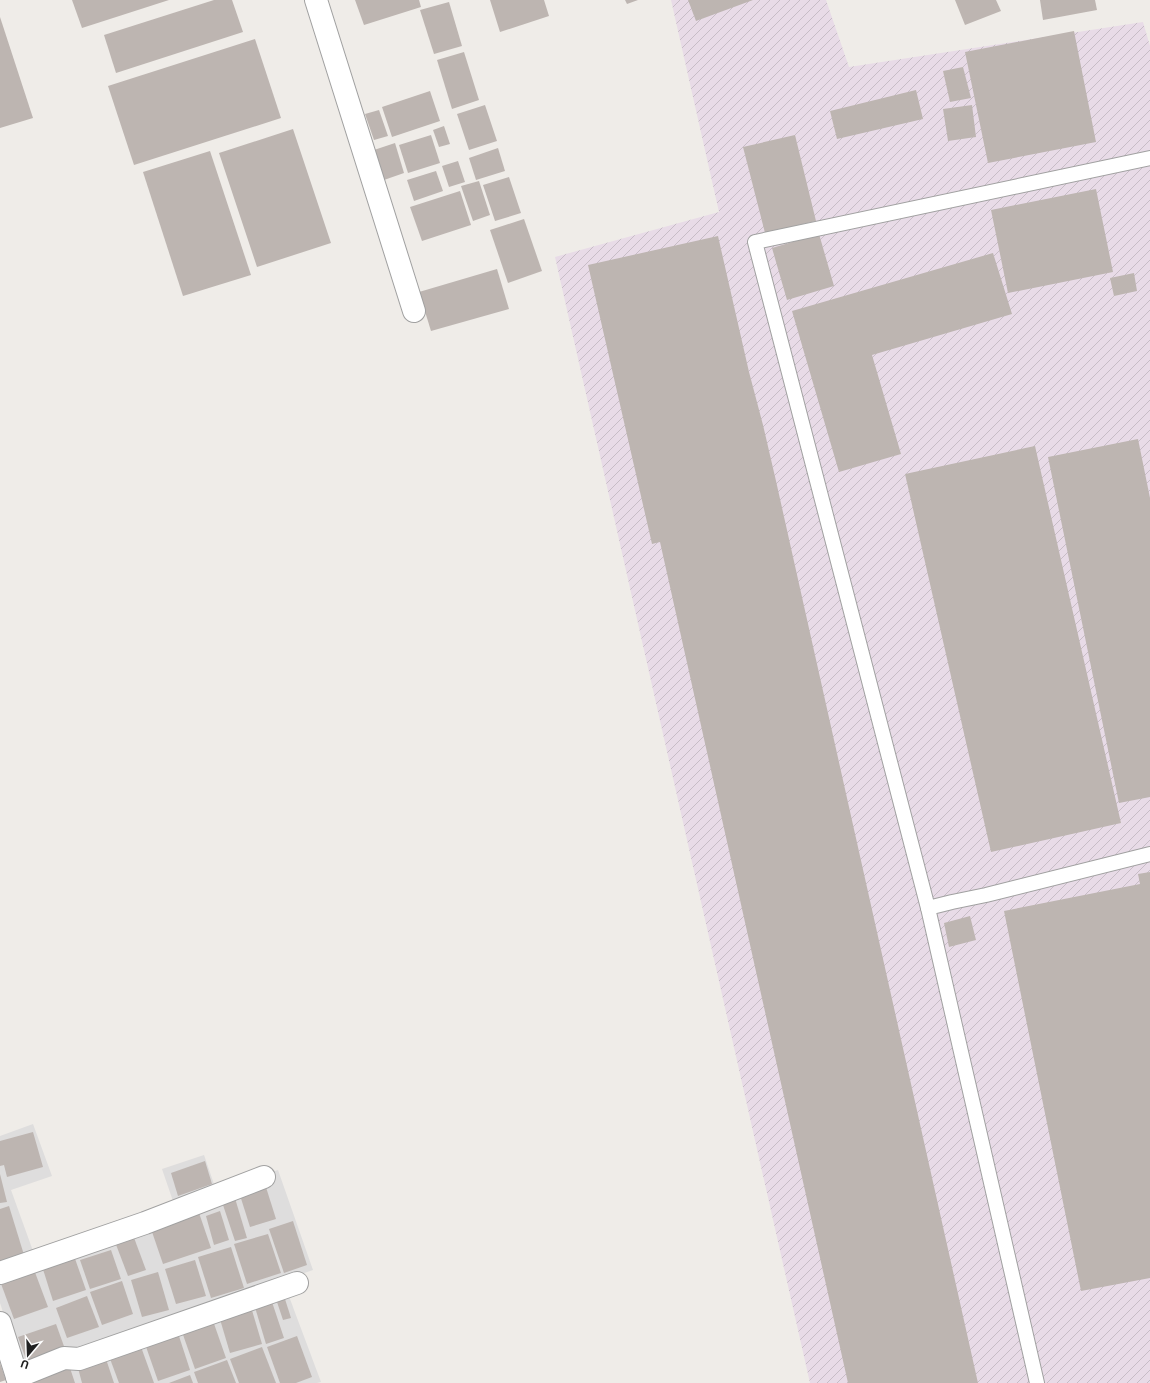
<svg xmlns="http://www.w3.org/2000/svg" width="1150" height="1383" viewBox="0 0 1150 1383" font-family="'Noto Sans',sans-serif">
<style>
.residential{fill:#dedddd}
.industrial{fill:url(#industrial-furrows)}
.building{fill:#bdb5b1}
.lines{fill:none;stroke-linecap:round;stroke-linejoin:round}
.lane-casing{stroke:#a1a1a1;stroke-width:16}
.street-casing{stroke:#a1a1a1;stroke-width:24}
.lane{stroke:#fff;stroke-width:14}
.street{stroke:#fff;stroke-width:22}
</style>
<defs>
<pattern id="industrial-furrows" width="10" height="10" patternUnits="userSpaceOnUse"><rect width="10" height="10" fill="#e8dbe7"/><path d="M-1 1l2-2M0 10L10 0M9 11l2-2" fill="none" stroke="#c7bcc6"/></pattern>
</defs>
<rect width="100%" height="100%" fill="#efece8"/>
<!-- residential -->
<g class="residential">
<polygon points="33,1124 52,1176 11,1190 33,1251 174,1204 162,1169 204,1155 216,1190 278,1170 313,1270 30,1367 21,1367 0,1303 0,1136"/>
<polygon points="284,1283 321,1382 317,1383 26,1383"/>
</g>
<!-- industrial -->
<polygon class="industrial" points="671,0 826,0 849,67 1143,22 1150,46 1150,1383 810,1383 555,257 719,212"/>
<!-- building -->
<g class="building">
<polygon points="72,0 169,0 82,28"/>
<polygon points="214,0 232,0 243,32 116,73 104,35"/>
<polygon points="355,0 419,0 421,7 364,25"/>
<polygon points="490,0 544,0 549,16 500,32"/>
<polygon points="625,0 638,0 627,4"/>
<polygon points="688,0 753,0 696,21"/>
<polygon points="955,0 996,0 1001,11 965,25"/>
<polygon points="1040,0 1095,0 1097,10 1043,20"/>
<polygon points="449,2 462,46 434,54 420,10"/>
<polygon points="0,17 33,118 0,128"/>
<polygon points="1074,31 1096,142 988,163 965,52"/>
<polygon points="255,39 281,118 134,165 108,86"/>
<polygon points="464,52 479,100 452,109 437,60"/>
<polygon points="963,67 971,98 950,102 943,71"/>
<polygon points="916,90 923,119 837,139 830,111"/>
<polygon points="430,91 440,121 392,137 382,107"/>
<polygon points="485,105 497,141 469,150 457,114"/>
<polygon points="972,105 976,137 948,141 943,109"/>
<polygon points="379,110 388,136 374,140 365,114"/>
<polygon points="444,126 450,144 439,147 433,130"/>
<polygon points="293,129 331,243 257,267 219,153"/>
<polygon points="431,135 440,163 408,173 399,145"/>
<polygon points="795,135 816,221 765,233 743,147"/>
<polygon points="395,143 404,173 384,180 374,150"/>
<polygon points="498,148 505,171 476,180 469,158"/>
<polygon points="210,151 251,275 183,296 143,172"/>
<polygon points="458,161 465,182 449,187 442,166"/>
<polygon points="436,171 443,191 414,201 407,180"/>
<polygon points="509,177 521,213 495,221 483,185"/>
<polygon points="479,181 490,215 473,221 461,186"/>
<polygon points="1096,189 1113,272 1008,293 991,210"/>
<polygon points="460,191 471,225 422,241 410,207"/>
<polygon points="524,219 542,271 508,283 490,230"/>
<polygon points="819,234 834,286 787,300 772,248"/>
<polygon points="718,236 749,372 763,425 776,481 978,1383 848,1383 660,542 652,544 588,265"/>
<polygon points="993,253 1012,314 872,355 901,454 839,472 792,311"/>
<polygon points="497,269 509,309 431,331 419,292"/>
<polygon points="1134,273 1137,291 1114,296 1110,278"/>
<polygon points="1138,439 1150,498 1150,797 1119,803 1048,457"/>
<polygon points="1035,446 1121,823 991,852 905,474"/>
<polygon points="1150,872 1150,1278 1081,1291 1004,911 1140,884 1138,874"/>
<polygon points="970,916 976,940 949,947 944,923"/>
<polygon points="33,1132 43,1167 7,1177 4,1165 0,1166 0,1141"/>
<polygon points="205,1161 212,1184 178,1196 171,1173"/>
<polygon points="0,1174 7,1202 0,1203"/>
<polygon points="265,1184 276,1219 250,1227 239,1192"/>
<polygon points="234,1195 247,1238 235,1241 221,1199"/>
<polygon points="9,1206 24,1255 0,1262 0,1209"/>
<polygon points="198,1210 211,1248 163,1264 150,1226"/>
<polygon points="220,1211 229,1240 214,1245 206,1216"/>
<polygon points="293,1221 307,1265 284,1273 269,1229"/>
<polygon points="268,1234 281,1273 247,1284 234,1244"/>
<polygon points="133,1235 146,1270 128,1276 115,1242"/>
<polygon points="231,1247 244,1288 211,1298 198,1257"/>
<polygon points="111,1250 121,1279 90,1289 80,1260"/>
<polygon points="73,1253 86,1290 53,1301 41,1263"/>
<polygon points="195,1260 206,1296 176,1304 165,1269"/>
<polygon points="33,1267 48,1307 14,1319 0,1281"/>
<polygon points="158,1272 169,1310 142,1317 131,1280"/>
<polygon points="122,1281 133,1314 102,1325 90,1292"/>
<polygon points="87,1296 99,1327 67,1338 56,1308"/>
<polygon points="271,1299 284,1338 266,1344 254,1304"/>
<polygon points="285,1299 291,1318 283,1320 277,1302"/>
<polygon points="251,1307 262,1344 230,1353 219,1316"/>
<polygon points="212,1318 226,1358 195,1369 181,1329"/>
<polygon points="56,1324 65,1349 27,1362 18,1337"/>
<polygon points="177,1330 190,1370 158,1381 144,1341"/>
<polygon points="297,1336 312,1377 296,1383 280,1383 267,1347"/>
<polygon points="140,1344 154,1383 119,1383 109,1356"/>
<polygon points="262,1347 276,1383 239,1383 230,1359"/>
<polygon points="106,1359 114,1383 82,1383 78,1368"/>
<polygon points="227,1360 236,1383 198,1383 194,1372"/>
<polygon points="0,1363 6,1380 0,1382"/>
<polygon points="70,1368 75,1383 30,1383"/>
<polygon points="190,1375 193,1383 169,1383"/>
</g>
<g class="lines">
<defs>
<g id="lane">
<polyline points="928,908 755,242 1150,158"/>
<polyline points="1037,1383 928,908 952,902 986,895 1150,854"/>
</g>
<g id="street">
<polyline points="316,0 414,311"/>
<polyline points="0,1273 145,1223 264,1177"/>
<polyline points="0,1323 19,1383"/>
<polyline points="17,1377 64,1358 79,1359 297,1283"/>
</g>
</defs>
<!-- lane casing -->
<use href="#lane" class="lane-casing"/>
<!-- street casing -->
<use href="#street" class="street-casing"/>
<!-- lane -->
<use href="#lane" class="lane"/>
<!-- street -->
<use href="#street" class="street"/>
</g>
<!-- north arrow -->
<g transform="translate(28 1355) rotate(199)" stroke="#ffffff" stroke-width="3" paint-order="stroke">
<path d="M0-3L7 15L0 10L-7 15Z" fill="#202020"/>
<text y="-6" font-size="11" font-weight="bold" text-anchor="middle" fill="#202020">U</text>
</g>
</svg>
